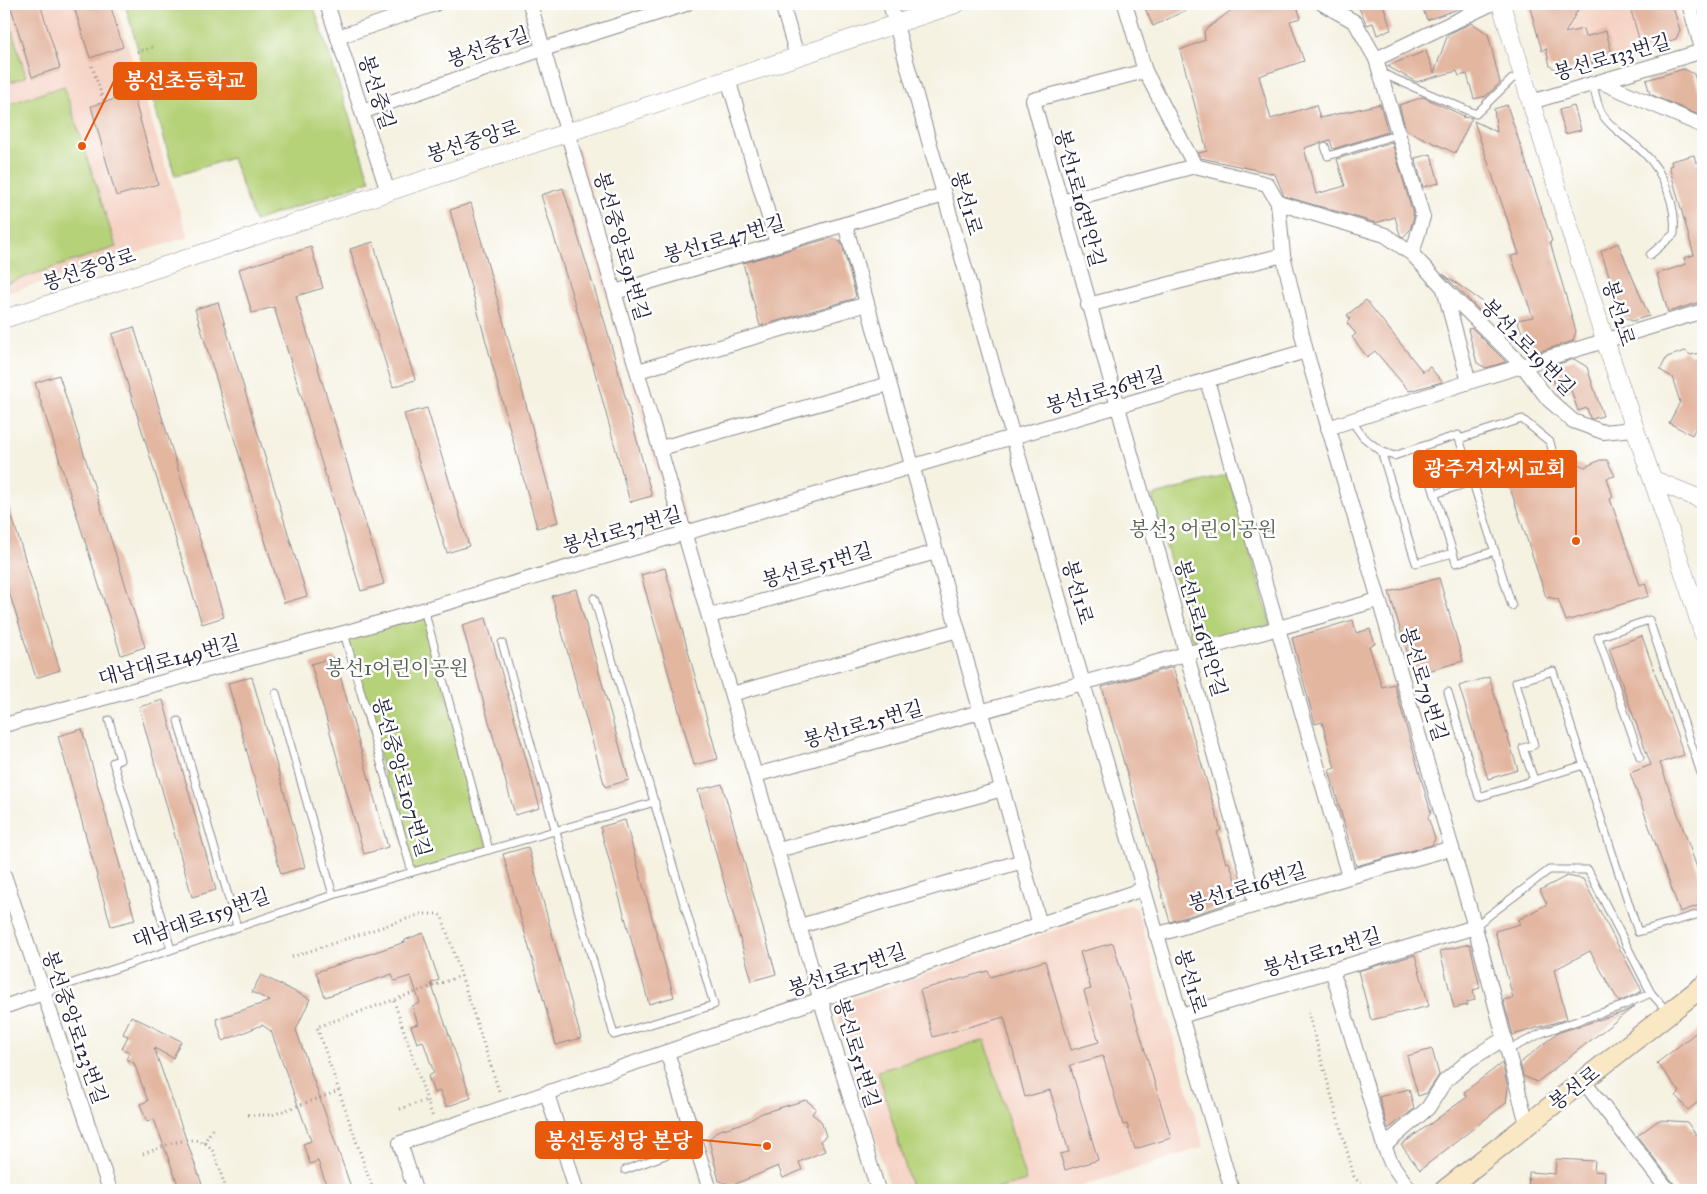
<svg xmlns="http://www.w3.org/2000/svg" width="1707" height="1194" viewBox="0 0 1707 1194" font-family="'IM FELL Great Primer','Noto Serif KR',serif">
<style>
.built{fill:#f5d2c3}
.green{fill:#b6d279;stroke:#6c7a5a}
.building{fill:#e3b6a0}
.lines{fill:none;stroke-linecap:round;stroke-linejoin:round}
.service-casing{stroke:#8c8a8e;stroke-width:9}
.minor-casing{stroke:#8c8a8e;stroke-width:16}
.tertiary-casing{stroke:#8c8a8e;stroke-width:19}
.secondary-casing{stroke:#8c8a8e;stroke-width:22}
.path{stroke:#8c8a8e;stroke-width:3;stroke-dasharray:1 4;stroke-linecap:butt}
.service{stroke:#fff;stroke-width:7}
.minor{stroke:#fff;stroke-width:14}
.tertiary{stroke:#fff;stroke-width:18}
.secondary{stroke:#fae7c3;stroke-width:20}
.labels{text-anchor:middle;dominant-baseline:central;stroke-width:5;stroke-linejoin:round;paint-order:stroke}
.street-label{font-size:20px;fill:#22223b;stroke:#fff}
.park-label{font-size:20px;fill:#566051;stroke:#fff}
.leader{fill:none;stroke:#e8590c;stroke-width:2}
.callout-dot{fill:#e8590c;stroke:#fff;stroke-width:2}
.callout{fill:#e8590c;stroke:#e8590c;stroke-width:2}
.callout-label{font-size:21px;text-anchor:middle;font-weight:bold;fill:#fff}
</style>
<rect width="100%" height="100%" fill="#fff"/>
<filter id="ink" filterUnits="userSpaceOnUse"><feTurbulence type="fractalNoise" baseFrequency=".02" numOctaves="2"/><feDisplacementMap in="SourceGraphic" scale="10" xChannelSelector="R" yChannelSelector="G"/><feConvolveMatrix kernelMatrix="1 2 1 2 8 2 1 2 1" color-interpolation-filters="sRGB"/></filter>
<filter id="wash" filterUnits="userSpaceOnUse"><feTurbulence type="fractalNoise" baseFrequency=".0096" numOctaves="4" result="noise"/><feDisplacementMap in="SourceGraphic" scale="20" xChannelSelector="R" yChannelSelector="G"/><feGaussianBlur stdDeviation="1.12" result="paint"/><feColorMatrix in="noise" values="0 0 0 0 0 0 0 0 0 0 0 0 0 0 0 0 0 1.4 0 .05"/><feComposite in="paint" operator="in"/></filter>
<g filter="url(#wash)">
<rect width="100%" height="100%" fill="#f5f2e2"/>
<!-- built -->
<g class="built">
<polygon points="4,4 115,4 188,237 4,294"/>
<polygon points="1526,4 1676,4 1682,29 1678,41 1559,74 1545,66"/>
<polygon points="579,149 626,307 668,464 689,521 673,525 564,153"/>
<polygon points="1129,905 1137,908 1204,1147 1070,1190 891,1190 834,1005"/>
</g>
<!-- green -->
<g class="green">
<polygon points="4,4 26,77 4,84"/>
<polygon points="125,4 313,4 370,181 255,221 232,158 175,176"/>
<polygon points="64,86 116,247 4,284 4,106"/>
<polygon points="1228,474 1271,625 1200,644 1192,639 1152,496"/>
<polygon points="426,618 489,850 412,872 344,633"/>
<polygon points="985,1040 1026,1181 993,1190 912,1190 878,1071"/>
</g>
<g id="blocks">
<!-- building -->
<g class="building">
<polygon points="10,4 40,4 60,68 32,77"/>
<polygon points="73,4 110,4 123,47 90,58"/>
<polygon points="1143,4 1199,4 1153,26"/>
<polygon points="1239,4 1296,4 1301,18 1290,21 1304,61 1259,76 1271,119 1316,105 1320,118 1380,104 1388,132 1333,149 1330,140 1304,148 1316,194 1345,186 1337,159 1392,142 1414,217 1410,230 1403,237 1400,235 1395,217 1376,223 1284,196 1275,174 1201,158 1198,153 1207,151 1180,50 1205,40 1204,31"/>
<polygon points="1357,4 1383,4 1391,30 1377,35 1373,23 1367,25"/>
<polygon points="1421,4 1469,4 1469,5 1427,20"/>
<polygon points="1529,4 1581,4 1565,33 1583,29 1585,37 1606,31 1613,58 1561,72 1550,66 1546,48 1542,51"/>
<polygon points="1629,4 1672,4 1680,30 1676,39 1642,49"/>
<polygon points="1472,23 1488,34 1500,83 1486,96 1474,99 1467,74 1459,76 1457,71 1416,82 1387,66 1426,51 1434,73 1448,34"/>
<polygon points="1684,69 1694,74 1703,104 1703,117 1650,94 1646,80"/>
<polygon points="133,94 158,184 116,196 91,106"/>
<polygon points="1423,97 1464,116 1462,117 1472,118 1455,153 1406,130 1399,105"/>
<polygon points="1507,105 1552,241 1550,242 1576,331 1573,341 1531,354 1517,320 1533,317 1511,256 1519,254 1474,121 1497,132 1494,109"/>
<polygon points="1574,106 1581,130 1565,134 1559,110"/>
<polygon points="1431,154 1439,183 1423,187 1415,158"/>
<polygon points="1694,155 1696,163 1701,161 1703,169 1703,301 1668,312 1657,274 1686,264 1684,258 1694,255 1669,166 1672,165 1671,161"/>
<polygon points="563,188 606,326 652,496 630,502 587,343 541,195"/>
<polygon points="471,203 558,522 537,528 450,210"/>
<polygon points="830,238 841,241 856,296 853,299 760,326 743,263"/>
<polygon points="373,242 415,380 393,387 350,249"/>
<polygon points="1618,243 1649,316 1632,321 1622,316 1601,251"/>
<polygon points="311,247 323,288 296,296 384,584 361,591 274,307 252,313 239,269"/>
<polygon points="1443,274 1490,307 1482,313"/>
<polygon points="1366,300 1423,372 1430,367 1442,382 1409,391 1375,351 1367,357 1352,337 1356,334 1347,323 1350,319 1347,315"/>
<polygon points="218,302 307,596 284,603 195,309"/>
<polygon points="134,327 224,617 202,624 112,334"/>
<polygon points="1472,328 1506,362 1486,368 1477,363 1468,329"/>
<polygon points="1685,351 1691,355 1703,352 1703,421 1698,423 1692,435 1669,423 1680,402 1672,377 1660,370 1667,357"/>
<polygon points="1574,359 1587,367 1603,416 1592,419 1590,418 1587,408 1578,411 1571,390 1558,394 1549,367"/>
<polygon points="59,375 145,647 121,655 35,383"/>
<polygon points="427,408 469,546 447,553 404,414"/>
<polygon points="1600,460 1607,460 1615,476 1607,478 1613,497 1610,499 1640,585 1645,583 1649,596 1566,621 1558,599 1546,597 1509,485 1520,482 1536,481 1542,472 1561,465 1578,464 1585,467"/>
<polygon points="4,501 7,501 60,670 36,678 4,576"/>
<polygon points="665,568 718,759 694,765 641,575"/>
<polygon points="1439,578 1463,661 1414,675 1389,592"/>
<polygon points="576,589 629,780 605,787 552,596"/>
<polygon points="486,618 540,808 515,815 462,625"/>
<polygon points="1353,620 1356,633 1370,629 1375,644 1369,646 1382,687 1394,684 1431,813 1428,817 1435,839 1432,845 1356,866 1329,770 1335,768 1322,722 1315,724 1292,638"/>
<polygon points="1642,636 1684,755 1660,763 1703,885 1703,904 1680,912 1630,773 1651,765 1609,648"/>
<polygon points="335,657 388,847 364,854 311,664"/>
<polygon points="1173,667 1221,830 1217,832 1226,863 1229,862 1238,888 1234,889 1237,901 1170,922 1102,687"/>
<polygon points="252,677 305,867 281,874 228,683"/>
<polygon points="1489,677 1518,770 1488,779 1459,686"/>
<polygon points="163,700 216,890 192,897 139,707"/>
<polygon points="82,729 135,920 111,926 58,736"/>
<polygon points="722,784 776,974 752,981 698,790"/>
<polygon points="625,820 674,997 649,1004 600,827"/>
<polygon points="528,847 581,1038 556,1045 503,854"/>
<polygon points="1567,876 1583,879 1642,991 1619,1002 1590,951 1554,970 1567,1019 1513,1035 1503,1000 1513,998 1495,931 1520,924 1518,920 1547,904 1540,890"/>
<polygon points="423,933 439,980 431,983 471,1098 446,1107 440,1091 434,1093 428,1076 434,1073 423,1041 417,1043 411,1026 418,1024 412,1006 420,1003 411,976 394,981 392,974 325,997 316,972 405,942 405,940"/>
<polygon points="1113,943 1171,1138 1135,1149 1127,1124 1123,1125 1103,1056 1070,1065 1098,1160 1065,1170 1060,1154 1069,1152 1050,1090 1025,1097 1004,1017 933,1037 920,990 988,971 990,977 1045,961 1071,1050 1099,1042 1084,991 1091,989 1080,952"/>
<polygon points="1470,944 1480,988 1473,990 1475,1000 1467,1002 1467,1005 1454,1008 1440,951"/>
<polygon points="1415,955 1429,1006 1371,1020 1358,971"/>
<polygon points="261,975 310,999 296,1030 352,1190 328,1190 318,1161 310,1164 303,1144 311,1141 271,1031 262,1025 223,1041 216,1019 270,1001 252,992"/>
<polygon points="1635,1006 1537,1082 1523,1076 1520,1063 1557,1033 1624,1012"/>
<polygon points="131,1016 181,1041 173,1058 154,1048 204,1190 180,1190 154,1119 147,1122 140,1104 148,1101 134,1063 126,1059 130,1052 122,1049 128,1036 123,1034"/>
<polygon points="1703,1027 1703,1098 1688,1110 1676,1096 1680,1092 1657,1063"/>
<polygon points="1432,1049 1439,1075 1427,1093 1418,1096 1407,1056"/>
<polygon points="1502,1063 1508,1088 1506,1103 1420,1170 1401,1145 1467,1097 1464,1092"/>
<polygon points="1409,1089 1414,1109 1388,1129 1379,1097"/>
<polygon points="806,1100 816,1108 812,1114 821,1121 826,1136 820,1141 825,1151 799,1162 802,1170 783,1178 778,1166 733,1185 719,1181 709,1140 717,1131 747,1122 762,1113"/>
<polygon points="1659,1120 1687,1122 1696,1135 1703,1130 1703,1190 1677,1190 1675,1185 1637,1136"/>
<polygon points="1556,1159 1595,1161 1594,1171 1605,1172 1604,1190 1528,1190 1529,1172 1555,1174"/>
</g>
</g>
</g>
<g filter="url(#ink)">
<use href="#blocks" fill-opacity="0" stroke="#8c8a8e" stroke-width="1"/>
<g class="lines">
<defs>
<g id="service">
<polyline points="1381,73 1476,114 1512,79 1522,76"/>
<path d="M1593,84C1596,96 1597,107 1604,117C1614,131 1632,141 1644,153C1664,172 1677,207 1674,234L1650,255"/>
<polyline points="1325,146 1328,156 1399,134"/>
<polyline points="1351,420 1363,437 1381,451 1416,563 1453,553 1420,447 1458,435 1512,606"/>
<polyline points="1381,451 1394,456 1420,447"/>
<polyline points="1435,494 1553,454 1550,442 1522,419 1459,439"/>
<polyline points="1453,553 1456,563 1495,551"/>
<polyline points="424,609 489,850"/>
<polyline points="344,633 412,872"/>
<polyline points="502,643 614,1035 714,1005 594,598"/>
<polyline points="1448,692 1479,797 1534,780"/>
<polyline points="276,693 333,895"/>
<polyline points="109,720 120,760 113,762 171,949"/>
<polyline points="178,721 237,927"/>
<polyline points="1640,757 1598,637 1649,620 1703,779"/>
<polyline points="1584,765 1534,780 1523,748 1534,745 1516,682 1553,671 1638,932 1703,913"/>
<polyline points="1475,926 1549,870 1588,870 1651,993 1667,1011"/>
<polyline points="43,993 333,895 655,802"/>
<polyline points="1508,1050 1544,1032 1622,1006 1651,993"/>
<polyline points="625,1170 695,1144"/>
</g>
<g id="minor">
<polyline points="327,4 388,192"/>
<polyline points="530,4 821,1001 878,1190"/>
<polyline points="782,4 797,56"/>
<polyline points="890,4 1083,683 1232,1190"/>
<polyline points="1125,4 1145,71 1195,166 1267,184 1278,203 1283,255 1306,351 1475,927 1527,1124"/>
<polyline points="1323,4 1355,22 1376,59 1423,217 1412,254"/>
<polyline points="1689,4 1703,52"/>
<polyline points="338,37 435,4"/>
<polyline points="1376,59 1491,4"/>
<polyline points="1145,71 1033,100 1256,905"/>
<polyline points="728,79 777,244"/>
<polyline points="1601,82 1703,126"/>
<polyline points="1531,102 1703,51"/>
<polyline points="362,112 543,49 686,4"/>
<polyline points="1061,202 1195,166"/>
<polyline points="1278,203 1385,235 1412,254 1444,288 1523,366 1548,399 1573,421 1603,432 1634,429"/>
<polyline points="845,224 1040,925"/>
<polyline points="1444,289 1469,382"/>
<polyline points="615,292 944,195"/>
<polyline points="1088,305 1283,255"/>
<polyline points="638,371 867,304"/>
<polyline points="1207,380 1349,877"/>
<polyline points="1328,428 1469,382 1703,311"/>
<polyline points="661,448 889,384"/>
<polyline points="710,616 936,552"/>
<polyline points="732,694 958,630"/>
<polyline points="4,725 344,633 1306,351"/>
<polyline points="756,775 1378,600"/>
<polyline points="778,850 1003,789"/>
<polyline points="4,875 110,1190"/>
<polyline points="800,926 1023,861"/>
<polyline points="1156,935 1349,877 1452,848"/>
<polyline points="1332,970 1384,1146 1391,1163 1410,1190"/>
<polyline points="4,1007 43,993"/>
<polyline points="1181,1016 1475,927"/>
<polyline points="667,1052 710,1190"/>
<polyline points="1584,1082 1668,1190"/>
<polyline points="547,1093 576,1190"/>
<polyline points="1384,1146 1428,1108 1445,1081 1471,1059 1505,1038"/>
<polyline points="415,1190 400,1143 1143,889"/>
</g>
<g id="tertiary">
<path d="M1501,4C1536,117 1569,231 1606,343C1638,440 1673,535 1703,633"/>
<polyline points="4,319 956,4"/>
<polyline points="1654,480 1703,500"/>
</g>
<polyline id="secondary" points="1445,1190 1703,986"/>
</defs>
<!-- service casing -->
<use href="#service" class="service-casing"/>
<!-- minor casing -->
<use href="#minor" class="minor-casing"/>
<!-- tertiary casing -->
<use href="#tertiary" class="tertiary-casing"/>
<!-- secondary casing -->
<use href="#secondary" class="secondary-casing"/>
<!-- path -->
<g class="path">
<polyline points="137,52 156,46"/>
<polyline points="92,66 104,102"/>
<polyline points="292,957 421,914 439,914 442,917 500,1094"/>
<polyline points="394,1001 433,1118"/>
<polyline points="1308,1012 1354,1176 1358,1182 1374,1190"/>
<polyline points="400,1109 427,1100"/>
<polyline points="248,1115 272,1115 339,1091"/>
<polyline points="204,1143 213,1128"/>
<path d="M143,1154C163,1147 200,1127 214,1153C219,1164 222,1178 226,1190"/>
<polyline points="373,1190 317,1027 461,976"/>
</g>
<!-- service -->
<use href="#service" class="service"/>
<!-- minor -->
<use href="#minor" class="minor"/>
<!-- tertiary -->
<use href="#tertiary" class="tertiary"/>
<!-- secondary -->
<use href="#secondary" class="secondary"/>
</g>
</g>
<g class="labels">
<!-- street labels -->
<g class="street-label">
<text transform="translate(488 47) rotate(-19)">봉선중1길</text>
<text transform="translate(1612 57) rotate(-16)">봉선로133번길</text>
<text transform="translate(377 92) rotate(72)">봉선중길</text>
<text transform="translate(473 141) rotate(-18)">봉선중앙로</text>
<text transform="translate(1080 198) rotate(75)">봉선1로16번안길</text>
<text transform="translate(967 203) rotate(74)">봉선1로</text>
<text transform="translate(724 239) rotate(-16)">봉선1로47번길</text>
<text transform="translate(622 246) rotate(74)">봉선중앙로91번길</text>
<text transform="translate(89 269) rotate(-18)">봉선중앙로</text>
<text transform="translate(1619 313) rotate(73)">봉선2로</text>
<text transform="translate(1528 347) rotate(46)">봉선2로19번길</text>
<text transform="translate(1105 390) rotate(-16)">봉선1로36번길</text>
<text transform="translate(622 530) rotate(-16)">봉선1로37번길</text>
<text transform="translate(817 565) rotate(-16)">봉선로51번길</text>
<text transform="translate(1078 592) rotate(74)">봉선1로</text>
<text transform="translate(1201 628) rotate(74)">봉선1로16번안길</text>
<text transform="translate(169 660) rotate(-15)">대남대로149번길</text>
<text transform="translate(1424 684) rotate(73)">봉선로79번길</text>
<text transform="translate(863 724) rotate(-16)">봉선1로25번길</text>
<text transform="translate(402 777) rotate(74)">봉선중앙로107번길</text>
<text transform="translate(1247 887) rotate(-17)">봉선1로16번길</text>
<text transform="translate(201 918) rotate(-19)">대남대로159번길</text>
<text transform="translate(1322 952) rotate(-17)">봉선1로12번길</text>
<text transform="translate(847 970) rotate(-19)">봉선1로17번길</text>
<text transform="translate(1191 981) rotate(73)">봉선1로</text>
<text transform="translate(75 1027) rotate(71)">봉선중앙로123번길</text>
<text transform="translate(857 1053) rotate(73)">봉선로51번길</text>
<text transform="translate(1574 1088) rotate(-38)">봉선로</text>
</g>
<!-- park labels -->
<g class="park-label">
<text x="1203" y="529">봉선3 어린이공원</text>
<text x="397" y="668">봉선1어린이공원</text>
</g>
</g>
<!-- callouts -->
<path class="leader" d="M82 146L114 81M1576 541L1576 469M767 1146L702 1140"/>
<g class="callout-dot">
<circle cx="82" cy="146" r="5"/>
<circle cx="1576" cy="541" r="5"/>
<circle cx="767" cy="1146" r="5"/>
</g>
<g class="callout">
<rect x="114" y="63" width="142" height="36" rx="5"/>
<rect x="1414" y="451" width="162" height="36" rx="5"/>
<rect x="536" y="1122" width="166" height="36" rx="5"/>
</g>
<g class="callout-label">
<text x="185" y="88">봉선초등학교</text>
<text x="1495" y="476">광주겨자씨교회</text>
<text x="619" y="1148">봉선동성당 본당</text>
</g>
<!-- margin -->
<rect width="1707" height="1194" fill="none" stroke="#fff" stroke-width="20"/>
</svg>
